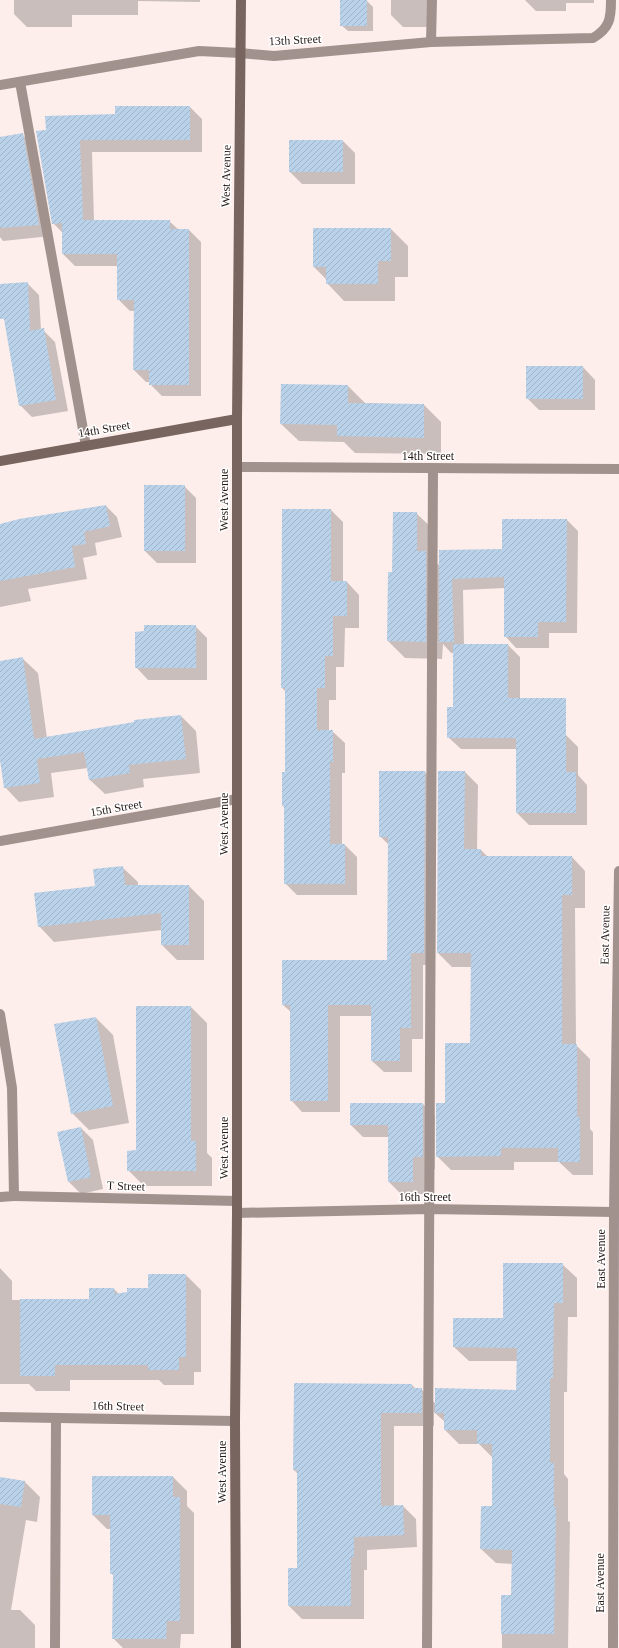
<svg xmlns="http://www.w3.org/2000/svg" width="619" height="1648" viewBox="0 0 619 1648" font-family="Georgia,serif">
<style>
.shadow{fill:#0003}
.building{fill:url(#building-hatch)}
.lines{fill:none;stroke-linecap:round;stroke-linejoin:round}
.lane{stroke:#a1928e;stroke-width:10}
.street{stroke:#a1928e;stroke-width:10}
.secondary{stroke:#79655f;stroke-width:10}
.labels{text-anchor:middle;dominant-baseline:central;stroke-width:3;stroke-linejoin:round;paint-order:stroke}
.street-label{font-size:12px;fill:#271a17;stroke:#fff}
</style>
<defs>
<pattern id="building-hatch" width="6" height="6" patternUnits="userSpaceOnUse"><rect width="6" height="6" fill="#bad2e9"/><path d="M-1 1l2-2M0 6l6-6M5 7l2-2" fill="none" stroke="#a0b4c7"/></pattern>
</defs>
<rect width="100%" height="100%" fill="#fdeeeb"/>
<!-- shadow -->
<g class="shadow">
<polygon points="14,0 200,0 200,2 138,1 138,15 72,15 72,27 27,27 14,14"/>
<polygon points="391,0 431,0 431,27 403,27 391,15"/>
<polygon points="525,0 594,0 594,3 566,3 566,11 536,11"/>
<polygon points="367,1 373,7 373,31 348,31 341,25"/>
<polygon points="190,107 202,119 202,152 92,152 94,221 169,221 179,230 189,230 201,242 201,396 162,396 150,384 150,382 146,382 134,370 135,311 130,311 118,299 118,266 75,266 63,254 63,233 53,223 37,132 116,115"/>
<polygon points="22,134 34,147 51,236 3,241 0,237 0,138"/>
<polygon points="343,141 355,153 355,184 302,184 290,172"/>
<polygon points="391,229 408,246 408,277 395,277 395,301 344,301 327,283 327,280 314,267"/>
<polygon points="27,283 39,295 41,330 43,330 55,342 68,411 32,417 20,405 0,292 0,285"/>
<polygon points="583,367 595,380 595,410 539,410 527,398"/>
<polygon points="348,386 365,403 424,405 441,422 441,454 355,453 344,442 299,441 281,424"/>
<polygon points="184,486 196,498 196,563 157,563 145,551"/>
<polygon points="106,506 117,517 122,537 95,543 97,555 83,558 87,579 28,589 31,601 0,607 0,525"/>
<polygon points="331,510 343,522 343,582 347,582 359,595 359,628 345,628 344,667 336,667 336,700 329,700 329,731 332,731 345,743 345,773 342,773 342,845 345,845 357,857 357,895 297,895 285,883 285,808 283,806 286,773 286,692 282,688"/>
<polygon points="416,513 434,530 433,560 440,566 503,550 503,520 567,520 578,531 577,633 549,633 549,648 516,648 505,636 505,588 463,590 464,645 508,645 520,657 520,699 542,735 566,735 578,747 578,775 587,785 587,825 529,825 517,813 517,749 461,749 448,737 454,708 454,653 451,653 443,644 442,659 405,658 388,641 393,573"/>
<polygon points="195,626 207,638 207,680 148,680 136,667"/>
<polygon points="23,659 38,673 47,738 181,716 196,731 200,773 143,779 144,787 105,794 90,780 88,768 51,773 54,797 19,802 5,787 0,752 0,662"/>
<polygon points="425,772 436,783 435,965 423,965 423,1039 412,1039 412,1072 384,1072 372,1061 372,1016 340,1016 340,1112 302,1112 291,1100 291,1012 283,1005 388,961 389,845 380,836"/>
<polygon points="439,772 465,772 478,785 477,850 481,850 488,857 572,857 585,871 585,908 575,908 576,1045 590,1059 590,1129 593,1132 593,1175 573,1175 559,1162 514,1162 514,1170 451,1170 437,1156 446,1104 471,1044 472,967 452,967 438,953"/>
<polygon points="122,867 138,882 138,886 189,886 204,901 204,960 177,960 162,945 162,930 54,942 39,926 96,887"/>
<polygon points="191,1007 207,1023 207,1153 212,1158 212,1186 144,1186 128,1170"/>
<polygon points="96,1018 113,1035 129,1123 89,1130 72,1113"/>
<polygon points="351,1104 423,1104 435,1116 435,1169 425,1169 425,1194 401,1194 389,1182 389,1137 363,1137 351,1125"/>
<polygon points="81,1128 93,1140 103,1189 81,1194 69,1182 59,1133"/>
<polygon points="562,1264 577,1278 577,1317 568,1317 567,1392 564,1392 564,1474 568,1479 568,1521 570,1522 568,1648 502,1648 502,1596 512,1596 513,1564 496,1563 481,1549 482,1507 493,1507 492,1457 479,1444 459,1444 445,1430 445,1422 434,1412 434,1426 394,1426 394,1506 403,1506 416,1519 417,1547 367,1550 367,1570 364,1570 364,1619 302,1619 289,1606 298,1569 298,1474 294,1470 412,1385 416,1389 421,1389 436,1404 517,1391 518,1361 469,1361 454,1347 504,1319"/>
<polygon points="0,1268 12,1281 12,1300 90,1300 114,1289 119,1294 149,1289 186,1275 201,1290 201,1372 194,1372 194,1385 164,1385 159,1380 70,1380 70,1391 36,1391 29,1384 0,1384"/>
<polygon points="173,1477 187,1491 187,1506 194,1513 194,1634 181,1634 180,1648 123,1648 113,1638 114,1576 111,1573 111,1529 107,1529 93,1515"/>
<polygon points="0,1478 25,1482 40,1497 37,1522 26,1520 11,1610 20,1610 35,1625 35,1648 0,1648"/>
</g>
<!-- building -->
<g class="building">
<rect x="340" y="0" width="27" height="26"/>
<polygon points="115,106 190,106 190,140 80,140 83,220 170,220 170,229 189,229 189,385 149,385 149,370 133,370 134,300 117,300 117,254 62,254 62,223 52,224 36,131 46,130 45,116 115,114"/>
<polygon points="23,133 39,225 0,228 0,137"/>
<rect x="289" y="140" width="54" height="32"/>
<polygon points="313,228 391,228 391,261 378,261 378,284 326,284 326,267 313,267"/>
<polygon points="28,282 30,331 44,328 56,400 19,406 4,319 0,319 0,284"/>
<rect x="526" y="366" width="57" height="33"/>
<polygon points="281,384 348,385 348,403 424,404 424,438 337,436 337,425 280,424"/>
<rect x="144" y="485" width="41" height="66"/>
<polygon points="106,505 110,526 84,532 86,544 72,546 75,567 0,581 0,524 19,519"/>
<polygon points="282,509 331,509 331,581 347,581 347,616 333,616 333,656 325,656 325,688 317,688 317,730 333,730 333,762 330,762 330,844 345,844 345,884 284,884 284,806 282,806 282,772 285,772 285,688 281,688"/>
<polygon points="393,512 417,512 417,551 426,551 426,642 387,641 388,572 392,572"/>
<polygon points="502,519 567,519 566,622 538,622 538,637 504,637 504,577 452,579 454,642 439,642 439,550 502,549"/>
<polygon points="144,625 196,625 196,668 135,668 135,632 144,631"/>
<polygon points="453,644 508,644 508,698 566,698 566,772 576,772 576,813 516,813 516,738 447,738 447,707 453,707"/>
<polygon points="23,657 34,739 134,722 134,720 181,715 186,759 129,765 130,773 89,780 84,752 37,759 40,783 4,788 0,760 0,661"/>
<polygon points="379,771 425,771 424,953 411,953 411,1028 400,1028 400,1061 371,1061 371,1005 328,1005 328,1101 290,1101 290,1005 282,1005 282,960 387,960 388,837 379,837"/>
<polygon points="438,771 465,771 464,849 481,849 481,856 572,856 572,895 562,895 562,1044 577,1044 577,1117 580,1117 580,1162 558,1162 558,1148 501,1148 501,1156 436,1157 436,1103 445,1103 445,1043 470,1043 471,953 437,953"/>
<polygon points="123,866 125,885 189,885 189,945 161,945 161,913 38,927 34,893 95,886 93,869"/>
<polygon points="136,1006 191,1006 191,1141 196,1141 196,1171 127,1171 127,1151 136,1150"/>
<polygon points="96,1017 113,1106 71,1114 54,1024"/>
<polygon points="350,1103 423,1103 423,1157 413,1157 413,1182 388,1182 388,1125 350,1125"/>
<polygon points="81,1127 91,1177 68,1182 57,1132"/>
<polygon points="503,1263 563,1263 563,1303 554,1303 553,1378 550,1378 550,1463 554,1463 554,1507 556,1507 554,1634 501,1634 501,1595 511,1595 512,1550 480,1549 481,1506 492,1506 492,1444 477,1444 477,1430 444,1430 444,1413 435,1413 435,1388 516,1390 517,1348 453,1347 453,1318 503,1318"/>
<polygon points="148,1274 186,1274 186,1357 179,1357 179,1370 148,1370 148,1365 55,1365 55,1376 20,1376 20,1299 89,1299 89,1288 114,1288 115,1294 127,1292 127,1288 148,1288"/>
<polygon points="294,1383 412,1384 412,1388 422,1388 422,1413 381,1413 381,1506 403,1505 404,1535 354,1537 354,1557 351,1557 351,1606 288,1606 288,1568 297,1568 297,1470 293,1470"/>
<polygon points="92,1476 173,1476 173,1497 180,1497 180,1621 167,1621 166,1639 112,1639 113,1574 110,1574 110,1515 92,1515"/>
<polygon points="0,1477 25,1481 21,1507 0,1504"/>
</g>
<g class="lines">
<!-- lane -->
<g class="lane">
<polyline points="431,42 432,0"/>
<polyline points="20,82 86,446"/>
<polyline points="55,1648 56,1419"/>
<polyline points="427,1648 433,469"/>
</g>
<!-- street -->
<g class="street">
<path d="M0,85L199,51L240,53L274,56L431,42L593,38C610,28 611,18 611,0"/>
<polyline points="237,467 619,469"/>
<polyline points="0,841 237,799"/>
<polyline points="0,1014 12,1088 14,1196 0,1197"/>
<polyline points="14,1196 237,1201"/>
<polyline points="237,1213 428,1209 614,1212"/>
<polyline points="0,1417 235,1421"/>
<polyline points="613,1648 614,1212 619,871"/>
</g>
<!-- secondary -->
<g class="secondary">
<polyline points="0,461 237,419"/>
<polyline points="236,1648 235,1421 237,1213 237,419 241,0"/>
</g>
</g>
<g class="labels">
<!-- street labels -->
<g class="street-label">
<text transform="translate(295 40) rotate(-3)">13th Street</text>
<text transform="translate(226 176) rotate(-89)">West Avenue</text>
<text transform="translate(104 429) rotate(-10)">14th Street</text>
<text x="428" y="456">14th Street</text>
<text transform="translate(224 500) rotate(-90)">West Avenue</text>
<text transform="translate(116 808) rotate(-10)">15th Street</text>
<text transform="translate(224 824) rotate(-90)">West Avenue</text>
<text transform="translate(605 935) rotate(-89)">East Avenue</text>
<text transform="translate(224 1148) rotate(-90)">West Avenue</text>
<text transform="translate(126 1186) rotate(2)">T Street</text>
<text x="425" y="1197">16th Street</text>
<text transform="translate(601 1259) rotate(-90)">East Avenue</text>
<text transform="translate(118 1406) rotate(1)">16th Street</text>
<text transform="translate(222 1472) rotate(-90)">West Avenue</text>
<text transform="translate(600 1583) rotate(-90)">East Avenue</text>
</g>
</g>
</svg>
